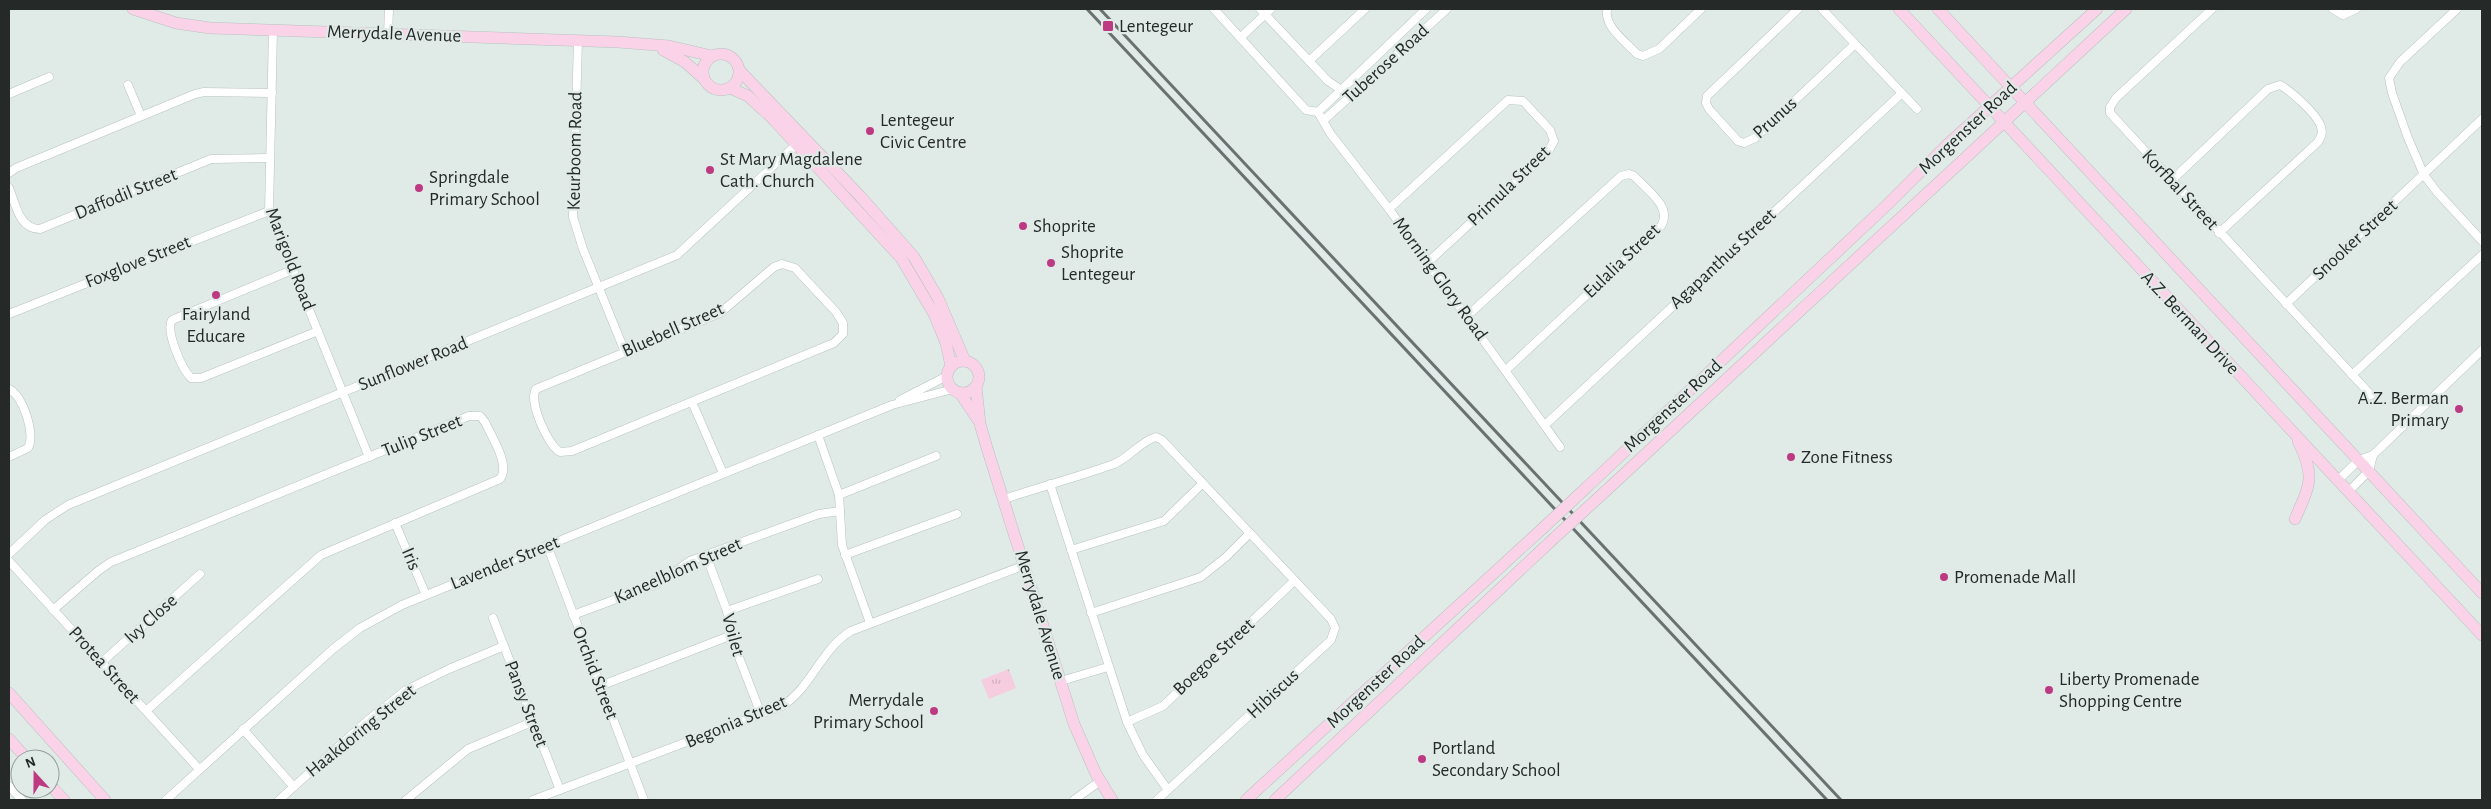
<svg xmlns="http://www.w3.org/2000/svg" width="2491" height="809" viewBox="0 0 2491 809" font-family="'Alegreya Sans',sans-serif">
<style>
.park{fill:url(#park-tufts)}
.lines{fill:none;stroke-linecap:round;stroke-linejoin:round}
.street-casing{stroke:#b8c2c0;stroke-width:9}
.secondary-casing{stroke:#b8c2c0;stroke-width:12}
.street{stroke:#fff;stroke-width:8}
.secondary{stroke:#fbd3e8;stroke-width:11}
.rail{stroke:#6b7170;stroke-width:3}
.secondary-bridge-casing{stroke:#b8c2c0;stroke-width:12;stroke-linecap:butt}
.secondary-bridge{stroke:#fbd3e8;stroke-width:11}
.poi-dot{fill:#bd3a82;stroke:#e0ebe8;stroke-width:2}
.labels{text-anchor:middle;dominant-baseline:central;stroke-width:4.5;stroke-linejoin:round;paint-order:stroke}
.poi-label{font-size:19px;fill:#252928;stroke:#e0ebe8;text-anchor:start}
.street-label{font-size:19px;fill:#252928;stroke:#e0ebe8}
</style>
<defs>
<pattern id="park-tufts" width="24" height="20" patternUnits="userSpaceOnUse" patternTransform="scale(1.25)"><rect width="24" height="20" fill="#f5cdde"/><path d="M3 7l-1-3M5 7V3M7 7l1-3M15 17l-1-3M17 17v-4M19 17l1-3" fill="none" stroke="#d2b0be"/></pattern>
</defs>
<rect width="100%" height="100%" fill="#e0ebe8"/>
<!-- park -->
<polygon class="park" points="1009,669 1016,688 989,699 981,680"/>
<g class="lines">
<defs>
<g id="street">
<polyline points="1214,9 1306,110 1318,112"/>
<polyline points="1260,9 1328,81 1343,91"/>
<path d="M1607,9C1604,27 1625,41 1637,54L1643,56L1659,49L1701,9"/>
<polyline points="1798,9 1707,96 1706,103 1709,109 1738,141 1744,143 1755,138 1855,44"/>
<polyline points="1822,9 1917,109"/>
<polyline points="2212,9 2116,98 2110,107 2110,113 2371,395"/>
<polyline points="2333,9 2343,15 2356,9"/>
<polyline points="2457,9 2400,62 2389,78 2392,93 2408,138 2424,175 2437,192 2482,241"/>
<polyline points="273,30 269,211 369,457"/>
<polyline points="388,34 389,9"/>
<polyline points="1241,37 1271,9"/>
<polyline points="578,40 573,217 583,249 625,352"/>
<polyline points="1309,61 1365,9"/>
<polyline points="128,85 141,116"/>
<polyline points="9,94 49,77"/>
<polyline points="1318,112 1330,133 1389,209 1560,447"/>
<polyline points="1318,112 1426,9"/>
<polyline points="1324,120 1447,9"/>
<polyline points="9,173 16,168 195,94 204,92 272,93"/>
<path d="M2171,181L2268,89L2280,85C2291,91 2318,115 2321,127C2323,133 2321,137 2318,142L2219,233"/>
<path d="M9,188C16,205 19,229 40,229L211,159L269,158"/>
<polyline points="1389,209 1508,100 1523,101 1550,130 1554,141 1548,152 1427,263"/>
<path d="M782,264L795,268L836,312L843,323V334L834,343L572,451L560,452C548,446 528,401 536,389L720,313L774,267Z"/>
<path d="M292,270L172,320C165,331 182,369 191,378H201L318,331"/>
<polyline points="2286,304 2482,119"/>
<polyline points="9,314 269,211"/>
<path d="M1466,317L1621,176L1629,174L1634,176C1647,190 1673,207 1661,226L1506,370"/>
<polyline points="2352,375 2482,255"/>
<path d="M9,389C23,395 36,435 28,448L9,457"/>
<polyline points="900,400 947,376"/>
<polyline points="692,402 723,473"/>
<polyline points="1545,425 1901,94"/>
<polyline points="818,435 839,495 842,545 870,623"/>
<polyline points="2338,480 2359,460 2373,455 2482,350"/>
<polyline points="1050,484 1127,722 1143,755 1168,790"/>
<polyline points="2349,491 2369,471 2373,455"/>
<polyline points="839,495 936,456"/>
<path d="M1004,499C1040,487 1078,477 1114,464C1130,457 1141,441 1156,437L1162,440L1331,619L1335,628L1331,640L1157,800"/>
<polyline points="395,523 426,595"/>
<polyline points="547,545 644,800"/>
<polyline points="1071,550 1164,521 1203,483"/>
<polyline points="9,554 45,520 68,505 677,255 797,144"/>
<polyline points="706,555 727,611 735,647 761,714"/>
<polyline points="845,555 957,514"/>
<polyline points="9,561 199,769"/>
<path d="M53,610L98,571L111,562L469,416H480L485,422C491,436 511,465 500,479L321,555L146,711"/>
<polyline points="727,611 818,579"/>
<polyline points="1091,613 1201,577 1226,557 1250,533"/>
<polyline points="573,615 657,584 690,561 706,555 819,514 840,511"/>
<polyline points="493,618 560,790"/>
<polyline points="101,663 200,574"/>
<polyline points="1061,681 1108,667"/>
<polyline points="600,686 732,635"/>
<polyline points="1127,722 1163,706 1294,581"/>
<polyline points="243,729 293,786"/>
<polyline points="9,786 22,800"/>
<polyline points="166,800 333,649 360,628 402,605 892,405 953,389"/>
<polyline points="279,800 367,721 406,690 449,669 504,646"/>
<polyline points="406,800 468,749 532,722"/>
<path d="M533,800L782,706C812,687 821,649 851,631L1025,565"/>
<polyline points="1074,800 1100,781"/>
</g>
<g id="secondary">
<polyline points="133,9 176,23 210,28 618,42 669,46 712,56"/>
<polyline points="1899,9 2482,635"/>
<polyline points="1938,9 2482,593"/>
<polyline points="663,50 685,62 704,79"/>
<circle cx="721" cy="72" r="18"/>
<polyline points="740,71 860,196 914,257 938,298 965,361"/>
<polyline points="730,88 748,96 772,118 901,258 934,314 946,343 951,366"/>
<circle cx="963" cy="377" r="16"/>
<polyline points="976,386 980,424 987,448 1074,724 1096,774 1112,800"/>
<polyline points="960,393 978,420"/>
<polyline points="1587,487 1889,203 1948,144 2097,9"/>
<polyline points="1597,499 2126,9"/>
<path d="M2295,519C2310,484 2316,478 2298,441"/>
<polyline points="9,693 105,800"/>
<polyline points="9,739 27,759"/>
<polyline points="50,785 64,800"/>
<polyline points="1246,800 1542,529"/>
<polyline points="1275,800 1551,541"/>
</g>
</defs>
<!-- street casing -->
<use href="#street" class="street-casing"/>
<!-- secondary casing -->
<use href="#secondary" class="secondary-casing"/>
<!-- street -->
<use href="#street" class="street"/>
<!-- secondary -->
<use href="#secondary" class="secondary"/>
<!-- rail -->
<g class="rail">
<polyline points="1087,9 1827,800"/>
<polyline points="1100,9 1841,800"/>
</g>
<defs>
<g id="secondary-bridge">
<polyline points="1542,529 1587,487"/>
<polyline points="1551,541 1597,499"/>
</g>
</defs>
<!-- secondary-bridge casing -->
<use href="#secondary-bridge" class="secondary-bridge-casing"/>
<!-- secondary-bridge -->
<use href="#secondary-bridge" class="secondary-bridge"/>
</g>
<!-- markers -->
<g class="poi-dot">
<rect x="1102" y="20" width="12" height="12" rx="2.5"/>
<circle cx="870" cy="131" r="5"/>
<circle cx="710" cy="170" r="5"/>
<circle cx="419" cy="188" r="5"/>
<circle cx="1023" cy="226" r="5"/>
<circle cx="1051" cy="263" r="5"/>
<circle cx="216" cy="295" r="5"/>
<circle cx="2459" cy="409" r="5"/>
<circle cx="1791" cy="457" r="5"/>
<circle cx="1944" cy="577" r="5"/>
<circle cx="2049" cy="690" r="5"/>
<circle cx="934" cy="711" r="5"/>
<circle cx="1422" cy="759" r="5"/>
</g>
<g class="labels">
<!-- poi labels -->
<g class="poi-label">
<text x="1119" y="26">Lentegeur</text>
<text x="880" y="120">Lentegeur<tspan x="880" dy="22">Civic Centre</tspan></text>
<text x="720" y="159">St Mary Magdalene<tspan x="720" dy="22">Cath. Church</tspan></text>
<text x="429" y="177">Springdale<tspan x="429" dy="22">Primary School</tspan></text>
<text x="1033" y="226">Shoprite</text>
<text x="1061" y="252">Shoprite<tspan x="1061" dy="22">Lentegeur</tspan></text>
<text x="216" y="314" text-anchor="middle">Fairyland<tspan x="216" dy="22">Educare</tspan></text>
<text x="2449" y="398" text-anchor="end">A.Z. Berman<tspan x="2449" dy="22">Primary</tspan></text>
<text x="1801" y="457">Zone Fitness</text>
<text x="1954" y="577">Promenade Mall</text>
<text x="2059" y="679">Liberty Promenade<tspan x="2059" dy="22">Shopping Centre</tspan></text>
<text x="924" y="700" text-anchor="end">Merrydale<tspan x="924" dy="22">Primary School</tspan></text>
<text x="1432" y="748">Portland<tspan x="1432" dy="22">Secondary School</tspan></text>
</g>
<!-- street labels -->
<g class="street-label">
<text transform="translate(394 34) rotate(2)">Merrydale Avenue</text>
<text transform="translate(1386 64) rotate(-42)">Tuberose Road</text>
<text transform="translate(1775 118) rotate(-42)">Prunus</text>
<text transform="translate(1968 128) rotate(-43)">Morgenster Road</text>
<text transform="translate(575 151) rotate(-89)">Keurboom Road</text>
<text transform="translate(1509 186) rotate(-44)">Primula Street</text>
<text transform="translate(2180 190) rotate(47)">Korfbal Street</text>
<text transform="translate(126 194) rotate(-22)">Daffodil Street</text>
<text transform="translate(2355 240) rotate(-43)">Snooker Street</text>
<text transform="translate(290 259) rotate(69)">Marigold Road</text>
<text transform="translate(1723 259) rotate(-43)">Agapanthus Street</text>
<text transform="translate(1622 261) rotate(-44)">Eulalia Street</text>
<text transform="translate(138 262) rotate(-22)">Foxglove Street</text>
<text transform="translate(1440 279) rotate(54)">Morning Glory Road</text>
<text transform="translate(2190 323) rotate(47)">A.Z. Berman Drive</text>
<text transform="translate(673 330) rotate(-24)">Bluebell Street</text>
<text transform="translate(413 364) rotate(-22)">Sunflower Road</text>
<text transform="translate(1673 406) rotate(-43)">Morgenster Road</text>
<text transform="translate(422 436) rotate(-22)">Tulip Street</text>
<text transform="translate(411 559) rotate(67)">Iris</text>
<text transform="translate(505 563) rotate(-22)">Lavender Street</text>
<text transform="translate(678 571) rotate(-24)">Kaneelblom Street</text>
<text transform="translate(1040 615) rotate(73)">Merrydale Avenue</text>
<text transform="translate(151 619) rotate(-42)">Ivy Close</text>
<text transform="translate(733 635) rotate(75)">Voilet</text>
<text transform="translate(1214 657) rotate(-43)">Boegoe Street</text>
<text transform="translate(104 665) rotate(48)">Protea Street</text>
<text transform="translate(595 673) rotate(69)">Orchid Street</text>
<text transform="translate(1376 682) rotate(-43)">Morgenster Road</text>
<text transform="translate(1273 694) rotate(-43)">Hibiscus</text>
<text transform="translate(526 704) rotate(69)">Pansy Street</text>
<text transform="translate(736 722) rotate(-23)">Begonia Street</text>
<text transform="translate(361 731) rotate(-39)">Haakdoring Street</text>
</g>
</g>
<!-- border -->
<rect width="2491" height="809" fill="none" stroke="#252928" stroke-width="20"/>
<!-- north arrow -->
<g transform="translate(35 774) rotate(339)"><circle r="24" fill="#e0ebe8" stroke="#959d9b"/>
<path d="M0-4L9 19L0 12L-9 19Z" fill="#bd3a82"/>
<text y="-8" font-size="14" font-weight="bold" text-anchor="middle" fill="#252928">N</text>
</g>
</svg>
